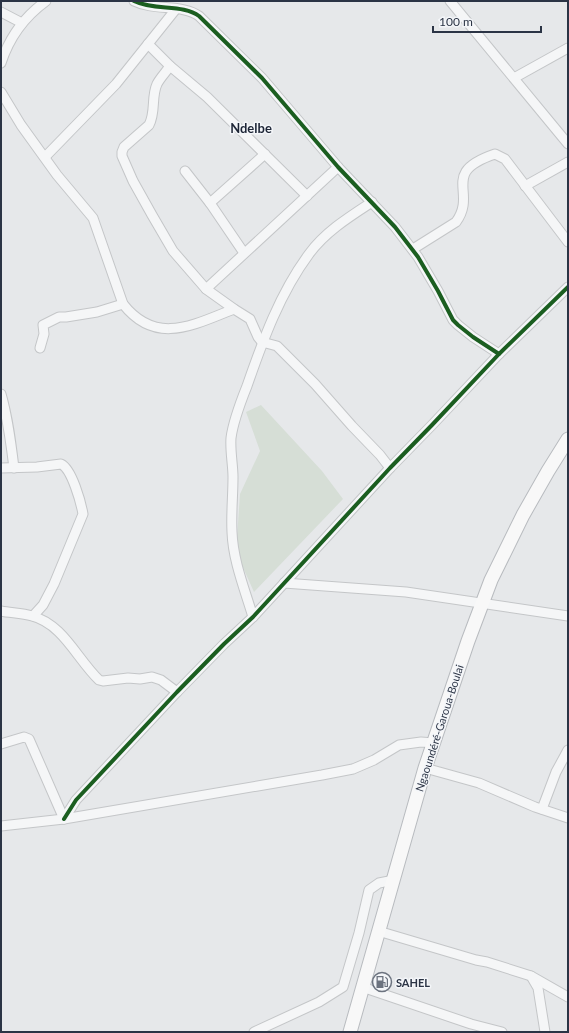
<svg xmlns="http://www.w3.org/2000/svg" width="569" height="1033" viewBox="0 0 569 1033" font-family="Lato,sans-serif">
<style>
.green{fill:#d6ded6}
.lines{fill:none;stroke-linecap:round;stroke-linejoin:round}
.minor-casing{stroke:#c4c6c8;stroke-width:11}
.highway-casing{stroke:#b8bbbf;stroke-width:15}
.minor{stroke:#f5f6f7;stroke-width:9}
.highway{stroke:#f8f8f8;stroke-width:13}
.cycleway-casing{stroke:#f4f6f9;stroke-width:6}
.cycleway{stroke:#1b5e20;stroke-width:4}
.labels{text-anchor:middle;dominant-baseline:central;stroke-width:3;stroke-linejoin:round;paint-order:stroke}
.street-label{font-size:11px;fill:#2b3445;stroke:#f4f6f9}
.poi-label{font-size:11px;font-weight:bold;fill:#2b3445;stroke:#f4f6f9;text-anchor:start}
.quarter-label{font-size:13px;font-weight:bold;fill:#1d2536;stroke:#f4f6f9}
</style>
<rect width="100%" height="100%" fill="#e6e8ea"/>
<!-- green -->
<polygon class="green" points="261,405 322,471 343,499 254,592 236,552 240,494 260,451 246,412"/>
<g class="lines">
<defs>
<g id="minor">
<path d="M134,1C154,11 183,4 199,16L262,78L338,167L395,227L418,257L438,291L453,320L458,325L473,337L499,354"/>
<polyline points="450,1 568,144"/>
<polyline points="1,12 22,23"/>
<polyline points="148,44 170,66 207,97 307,196"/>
<path d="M1,63C9,38 24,17 46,1"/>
<path d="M170,66C166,72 160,78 157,84C151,97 156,112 149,125L124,147L122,152V156L133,181L152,215L173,251L206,289"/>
<polyline points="514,78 568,48"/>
<path d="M1,92L21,125L57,175L93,218L123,304C156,346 193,325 234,309"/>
<polyline points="45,157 116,84 176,9"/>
<polyline points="338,167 206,289 234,309 250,319 258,337 262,342 277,346 315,384 352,426 380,455 390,468"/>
<polyline points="185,171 210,203 244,253"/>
<polyline points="525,186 568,162"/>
<polyline points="210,203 265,154"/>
<path d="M413,249L456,222C478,192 439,173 495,154L505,159L568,242"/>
<polyline points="40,348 44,334 43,325 59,317 66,317 97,312 123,304"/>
<path d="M1,394C8,418 11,443 14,468"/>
<path d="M1,468L37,467L61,464C72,469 81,503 83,514L54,584L43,605L33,616"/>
<polyline points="284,583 406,592 568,616"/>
<path d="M1,611C11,613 22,613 32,616C63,624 77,659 99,680L103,681L128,678L140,679L152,677L161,680L177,692"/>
<path d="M253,617C245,590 233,561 232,532C231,514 233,496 233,477C233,465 230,451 231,438C233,422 241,401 247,386C263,340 280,293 309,254C325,232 349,217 372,202"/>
<polyline points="1,744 24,737 29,739 64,819"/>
<polyline points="425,768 479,783 535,807 568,818"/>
<polyline points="542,809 556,772 568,750"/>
<polyline points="64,819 76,800 177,692 224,644 253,617 390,468 432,425 499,354 568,287"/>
<polyline points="1,826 64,819 322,775 353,769 374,760 399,745 421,742 434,743"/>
<polyline points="378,931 476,960 487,962 531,976 568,997"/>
<polyline points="531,976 538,988 545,1032"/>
<polyline points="362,987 471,1024 502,1032"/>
<polyline points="254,1032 319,1002 343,987 359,933 369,890 379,883 394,880"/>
</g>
<polyline id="highway" points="350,1032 425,768 468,641 491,580 523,515 548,471 568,439"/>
</defs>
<!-- minor casing -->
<use href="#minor" class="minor-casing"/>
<!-- highway casing -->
<use href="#highway" class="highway-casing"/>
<!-- minor -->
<use href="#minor" class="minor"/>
<!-- highway -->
<use href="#highway" class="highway"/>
<defs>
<g id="cycleway">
<path d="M134,1C154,11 183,4 199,16L262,78L338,167L395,227L418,257L438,291L453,320L458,325L473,337L499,354"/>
<polyline points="64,819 76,800 177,692 224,644 253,617 390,468 432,425 499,354 568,287"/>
</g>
</defs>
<!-- cycleway casing -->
<use href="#cycleway" class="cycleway-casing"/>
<!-- cycleway -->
<use href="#cycleway" class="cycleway"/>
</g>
<!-- icons -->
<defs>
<symbol id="fuel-ring" viewBox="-11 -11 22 22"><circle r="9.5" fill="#f4f6f9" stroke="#6c737f" stroke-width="1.5"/><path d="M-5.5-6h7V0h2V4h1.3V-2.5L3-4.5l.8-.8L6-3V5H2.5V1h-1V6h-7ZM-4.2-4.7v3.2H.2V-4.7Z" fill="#6c737f"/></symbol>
</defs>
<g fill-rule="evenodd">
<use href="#fuel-ring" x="371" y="971" width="22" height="22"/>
</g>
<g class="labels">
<!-- street labels -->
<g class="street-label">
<text transform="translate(439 728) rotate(-72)">Ngaoundéré-Garoua-Boulai</text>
</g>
<!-- poi labels -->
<g class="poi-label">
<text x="396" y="982">SAHEL</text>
</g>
<!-- quarter labels -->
<g class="quarter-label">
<text x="251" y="128">Ndelbe</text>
</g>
</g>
<!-- border -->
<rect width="569" height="1033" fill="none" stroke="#2b3445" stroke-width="4"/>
<!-- scale -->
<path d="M433 26v6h108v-6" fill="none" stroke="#2b3445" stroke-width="2"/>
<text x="439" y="26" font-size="12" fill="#2b3445" stroke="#f4f6f9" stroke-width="3" paint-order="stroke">100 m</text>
</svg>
